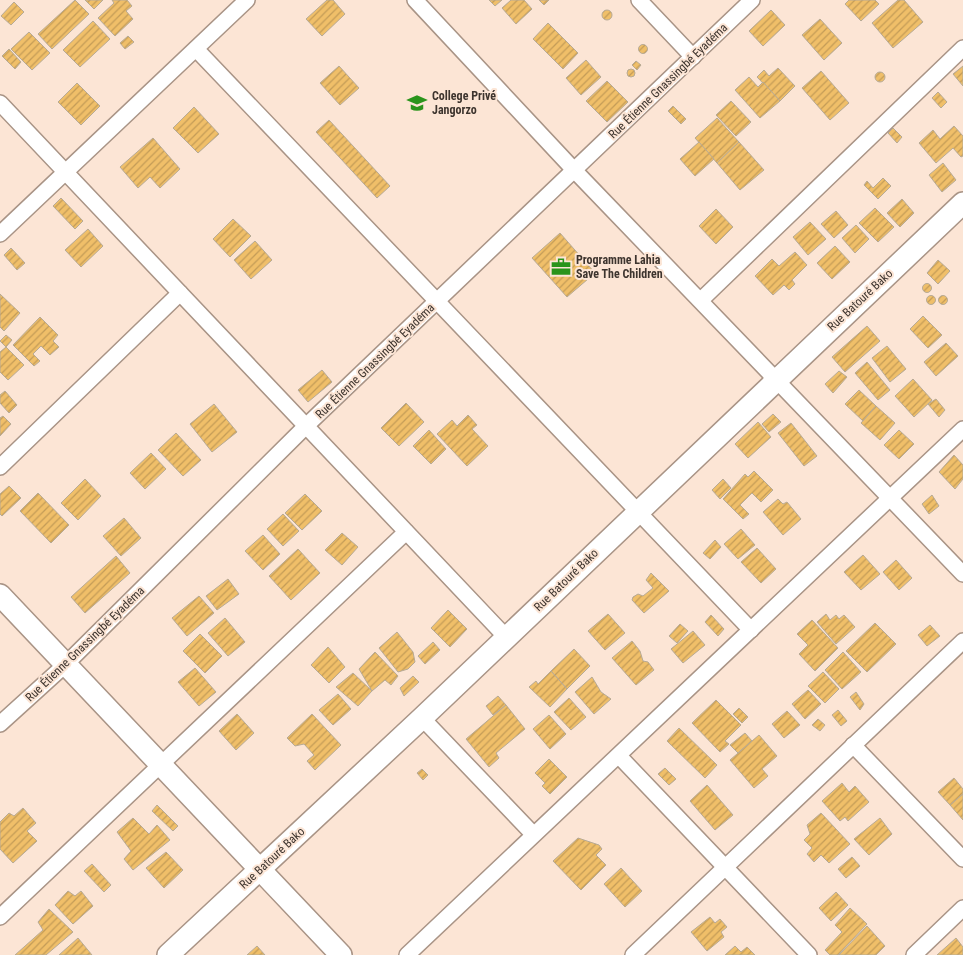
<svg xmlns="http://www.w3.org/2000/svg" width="963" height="955" viewBox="0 0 963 955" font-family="'Roboto Condensed',sans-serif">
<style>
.building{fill:url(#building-hatch);stroke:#b7aa95}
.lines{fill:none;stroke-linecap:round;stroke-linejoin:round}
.street-casing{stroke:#a99486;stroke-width:18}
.secondary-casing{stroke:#a99486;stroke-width:24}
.street{stroke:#fff;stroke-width:15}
.secondary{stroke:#fff;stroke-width:21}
.labels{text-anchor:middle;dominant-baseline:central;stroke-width:4;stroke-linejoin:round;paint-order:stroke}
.street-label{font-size:12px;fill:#3d342e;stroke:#fce5d5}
.poi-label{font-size:12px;font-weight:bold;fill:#3d342e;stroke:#fce5d5;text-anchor:start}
</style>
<defs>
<pattern id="building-hatch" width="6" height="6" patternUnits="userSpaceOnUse" patternTransform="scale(1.25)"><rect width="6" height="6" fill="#f0bf69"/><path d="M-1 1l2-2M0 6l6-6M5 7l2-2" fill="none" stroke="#c49c57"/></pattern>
</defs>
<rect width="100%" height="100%" fill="#fce5d5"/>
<!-- building -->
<g class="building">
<polygon points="75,0 89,14 52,49 38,34"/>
<polygon points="85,0 103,0 94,9"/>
<polygon points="112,0 127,0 132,6 126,11 133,19 115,36 98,18 114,3"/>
<polygon points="327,0 333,0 345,14 322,36 306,19"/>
<polygon points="489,0 502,0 495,6"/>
<polygon points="511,0 524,0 532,9 516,24 502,8"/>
<polygon points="539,0 549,0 544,5"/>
<polygon points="849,0 875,0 879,4 861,21 845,4"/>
<polygon points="898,0 904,0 923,22 893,48 872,23"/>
<polygon points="14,2 24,12 11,25 1,16"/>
<polygon points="771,10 785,25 763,46 749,31"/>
<circle cx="607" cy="15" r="5"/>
<polygon points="820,19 842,43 824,60 802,35"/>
<polygon points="93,21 110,39 80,67 63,50"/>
<polygon points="548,23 578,53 563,69 533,39"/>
<polygon points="29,32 50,53 32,70 11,49"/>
<polygon points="128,36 134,42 125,49 120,43"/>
<circle cx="643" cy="49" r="4.5"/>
<polygon points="9,49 21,62 15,69 2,56"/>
<polygon points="586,60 601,77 581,95 566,78"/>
<polygon points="636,61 641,65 637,70 632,65"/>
<polygon points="339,66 359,88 340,105 320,83"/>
<polygon points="963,66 963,86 953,74"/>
<polygon points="778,68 795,86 780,101 757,77 764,70 769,76"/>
<circle cx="631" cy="73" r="4"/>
<polygon points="821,71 849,103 830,120 802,88"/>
<circle cx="880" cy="77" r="5"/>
<polygon points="749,77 758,87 763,82 780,101 760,118 735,90"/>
<polygon points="607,81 628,102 607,122 586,101"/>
<polygon points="77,83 100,106 81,125 58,102"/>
<polygon points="938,92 947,102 941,108 932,98"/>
<polygon points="731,101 751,122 736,136 716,115"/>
<polygon points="673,106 686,119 681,124 668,111"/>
<polygon points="194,107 219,134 198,153 173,128"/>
<polygon points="717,118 739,142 717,163 695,138"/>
<polygon points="329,120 390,186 377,198 316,132"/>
<polygon points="954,126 963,136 963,156 961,157 953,148 936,163 919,143 933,130 940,139"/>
<polygon points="893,128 902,137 897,143 888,133"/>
<polygon points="153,138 180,169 160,188 150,177 138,188 120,167"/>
<polygon points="699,142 714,159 695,176 680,159"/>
<polygon points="739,142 764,170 740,190 717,163"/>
<polygon points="943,163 956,180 942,192 929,175"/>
<polygon points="883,178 891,186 878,199 864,185 867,181 873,188"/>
<polygon points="61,198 83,221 75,229 53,206"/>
<polygon points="902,199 914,213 900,227 887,213"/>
<polygon points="875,208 894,227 878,242 859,223"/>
<polygon points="716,209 733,227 716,244 699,226"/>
<polygon points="836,211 848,225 834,238 821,224"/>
<polygon points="233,219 251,236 230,257 213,239"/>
<polygon points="810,222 826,239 808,255 793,237"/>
<polygon points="856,225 869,239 855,253 842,238"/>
<polygon points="88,229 103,246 81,267 65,250"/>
<polygon points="560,233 595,273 567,297 532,258"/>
<polygon points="255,241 272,260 251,279 234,260"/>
<polygon points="835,246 850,262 832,279 817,263"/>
<polygon points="11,248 25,263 17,270 4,255"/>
<polygon points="795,252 807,265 792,280 795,284 789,290 784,285 773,295 755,276 772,259 779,266"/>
<polygon points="938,260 950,271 938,284 927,273"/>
<circle cx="927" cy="288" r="4.5"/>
<polygon points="0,294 20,313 4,331 0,327"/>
<circle cx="943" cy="300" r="4.5"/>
<circle cx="931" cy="300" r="4.5"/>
<polygon points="923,316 942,335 928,348 910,329"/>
<polygon points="40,317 58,335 53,341 59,347 50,355 41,346 33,354 40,361 34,366 13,345"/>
<polygon points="867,326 880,341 845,372 832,357"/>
<polygon points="6,335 12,340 6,347 0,341"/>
<polygon points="946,343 958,356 936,376 924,362"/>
<polygon points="887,346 906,369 890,382 872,358"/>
<polygon points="6,347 24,365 8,380 0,372 0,352"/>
<polygon points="867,362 890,390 878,400 855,373"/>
<polygon points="322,370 332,382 308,402 298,390"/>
<polygon points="839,371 847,377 833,393 825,384"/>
<polygon points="913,379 932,400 914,417 895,396"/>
<polygon points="859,390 876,406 863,421 845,404"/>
<polygon points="5,391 17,405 9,413 0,403 0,395"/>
<polygon points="936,399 945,410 939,417 928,404"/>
<polygon points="406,403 424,422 399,446 381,428"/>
<polygon points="214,404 237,432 212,452 190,424"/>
<polygon points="876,406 895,423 880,440 861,423"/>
<polygon points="773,414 781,422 769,432 762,424"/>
<polygon points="468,415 477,425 472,429 488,446 467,466 437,434 452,420 457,426"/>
<polygon points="3,416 11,424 0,436 0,418"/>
<polygon points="758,422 771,437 748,458 735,444"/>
<polygon points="791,423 817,456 804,466 778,433"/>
<polygon points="429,430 446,449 431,464 413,446"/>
<polygon points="899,430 914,444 899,459 884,445"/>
<polygon points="176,433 201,460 183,476 158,450"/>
<polygon points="151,453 166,469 145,489 130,473"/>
<polygon points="954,455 963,465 963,479 955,489 939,472"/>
<polygon points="754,471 773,490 761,502 752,493 740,505 749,514 743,519 723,499 745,474 748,477"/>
<polygon points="85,479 101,496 78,520 61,503"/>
<polygon points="723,479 731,488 720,499 712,490"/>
<polygon points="9,486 21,498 2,516 0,514 0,494"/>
<polygon points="38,493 69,525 51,543 20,511"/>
<polygon points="305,494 322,511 302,530 285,513"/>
<polygon points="932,495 939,506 929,514 922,504"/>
<polygon points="778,499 783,504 787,502 801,519 783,535 763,512"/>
<polygon points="283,514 299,531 283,546 267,529"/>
<polygon points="124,518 141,538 121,556 103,536"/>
<polygon points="741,529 755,545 738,559 724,544"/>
<polygon points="342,533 358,547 342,565 325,550"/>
<polygon points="263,535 280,554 263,570 245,551"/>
<polygon points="715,540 721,547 710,559 703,553"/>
<polygon points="757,548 776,569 761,583 741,562"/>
<polygon points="298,549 320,573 291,600 269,576"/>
<polygon points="863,555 880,574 861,590 844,572"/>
<polygon points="116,556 130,573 85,613 71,597"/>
<polygon points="896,560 912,578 899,590 883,572"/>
<polygon points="651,573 669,591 644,613 632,600 633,597 638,594 643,596 653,588 646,580"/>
<polygon points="228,579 239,594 217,610 206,596"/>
<polygon points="199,596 214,613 187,636 172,618"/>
<polygon points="448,610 467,629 450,647 431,628"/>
<polygon points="608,614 625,633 605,650 588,631"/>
<polygon points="826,614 830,620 836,615 839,619 844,615 855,627 836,644 817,622"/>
<polygon points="711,615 724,629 718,636 705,622"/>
<polygon points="225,618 245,642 228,656 208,633"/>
<polygon points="812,620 838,648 815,671 799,654 808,645 797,634"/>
<polygon points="875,623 896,644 867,672 846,651"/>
<polygon points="680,624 688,631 677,643 669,636"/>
<polygon points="930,625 940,636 927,646 918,635"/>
<polygon points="693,631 705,645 683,663 671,649"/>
<polygon points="397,632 413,652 415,662 408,669 398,672 379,648"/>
<polygon points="200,634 222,656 205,673 183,651"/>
<polygon points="632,641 640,651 643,661 648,662 654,670 636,685 612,658"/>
<polygon points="433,642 440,650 425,664 418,656"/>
<polygon points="328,647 345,667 329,683 311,665"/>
<polygon points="574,649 590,666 567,689 551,671"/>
<polygon points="375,652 398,676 391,685 385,680 372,691 359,669"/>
<polygon points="843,652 861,672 842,689 825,670"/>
<polygon points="195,668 216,692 199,706 178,682"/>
<polygon points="551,671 567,689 550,707 529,687 536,681 538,684"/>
<polygon points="823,672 839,689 825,703 808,686"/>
<polygon points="353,673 372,691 358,706 336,687"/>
<polygon points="413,676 419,682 404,696 400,688"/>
<polygon points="592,677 601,692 611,699 594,714 575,692"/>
<polygon points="808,690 821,704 805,719 792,704"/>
<polygon points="856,692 864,704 860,710 850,697"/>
<polygon points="338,694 351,709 333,725 319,710"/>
<polygon points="498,696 506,705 493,715 486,706"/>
<polygon points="569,698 586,717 571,730 554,712"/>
<polygon points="716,700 741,725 725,741 729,744 720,752 692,723"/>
<polygon points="506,705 525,729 496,753 499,758 489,767 466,739"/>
<polygon points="739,708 748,717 742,723 733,714"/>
<polygon points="838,710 847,721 841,726 832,715"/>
<polygon points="787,711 800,725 784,738 772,724"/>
<polygon points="237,714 254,733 236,750 219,731"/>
<polygon points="312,714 341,745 315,770 307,761 314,755 304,744 295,746 287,738"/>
<polygon points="549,715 566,734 550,749 533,729"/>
<polygon points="818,719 825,725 820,731 812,725"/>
<polygon points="679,728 717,765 705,778 667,741"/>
<polygon points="745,733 752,741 738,753 730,745"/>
<polygon points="759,735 777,756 762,769 768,776 754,788 730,760"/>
<polygon points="549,759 567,777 550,794 542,786 545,783 535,773"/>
<polygon points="665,768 676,779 669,785 658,774"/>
<polygon points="422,769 428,775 423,780 417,773"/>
<polygon points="954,778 963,789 963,794 950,805 938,792"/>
<polygon points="842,783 849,792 855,786 869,802 848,821 845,817 840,821 822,801"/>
<polygon points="707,785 733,815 715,830 690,801"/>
<polygon points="963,794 963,820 950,805"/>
<polygon points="157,805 178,826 173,831 152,811"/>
<polygon points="23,808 36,823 27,831 37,841 13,863 0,849 0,822 9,813 14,816"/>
<polygon points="821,813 850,844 829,863 821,855 814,862 807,854 812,848 804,840 810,834 807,825"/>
<polygon points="133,818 149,834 157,825 170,840 133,870 124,859 131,851 117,832"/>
<polygon points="880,818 892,834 869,855 854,839"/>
<polygon points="578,838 599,845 602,849 596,855 606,865 581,890 553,861"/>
<polygon points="166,852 183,870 164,888 146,868"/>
<polygon points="852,857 860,866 846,878 838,869"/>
<polygon points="92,864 111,885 104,892 84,871"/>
<polygon points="621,868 642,891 625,907 604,884"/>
<polygon points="68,891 75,896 81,891 93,906 73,924 55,905"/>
<polygon points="836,892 848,905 831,921 819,908"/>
<polygon points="850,908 867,924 838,955 830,955 825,950 842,932 835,925"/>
<polygon points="49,909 73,932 46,955 15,955 43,930 38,922"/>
<polygon points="710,917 715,923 720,919 727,927 721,932 724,937 707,951 691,932"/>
<polygon points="867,926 885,946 876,955 839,955"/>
<polygon points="78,938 92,955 59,955"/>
<polygon points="956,938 963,947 963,955 937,955"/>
<polygon points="257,946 265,955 247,955"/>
<polygon points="735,946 741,952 747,947 755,955 725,955"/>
</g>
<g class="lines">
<defs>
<g id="street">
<polyline points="415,0 575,171 963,574"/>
<polyline points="639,0 693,57"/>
<polyline points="196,49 751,630"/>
<polyline points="0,103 506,637"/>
<polyline points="0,234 247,0"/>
<polyline points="701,300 963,48"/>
<polyline points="0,467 180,293"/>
<polyline points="422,718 533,834"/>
<polyline points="0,724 65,665 306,426 752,0"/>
<polyline points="853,745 963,859"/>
<polyline points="619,756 809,955"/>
<polyline points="0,917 406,532"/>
<polyline points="407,955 963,429"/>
<polyline points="633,955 963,641"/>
<polyline points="914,955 963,908"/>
</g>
<g id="secondary">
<polyline points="0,595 341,955"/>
<polyline points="168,955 422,718 963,203"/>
</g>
</defs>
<!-- street casing -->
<use href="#street" class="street-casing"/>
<!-- secondary casing -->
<use href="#secondary" class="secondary-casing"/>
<!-- street -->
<use href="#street" class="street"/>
<!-- secondary -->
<use href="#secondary" class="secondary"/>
</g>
<!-- icons -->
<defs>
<symbol id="school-bare" viewBox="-9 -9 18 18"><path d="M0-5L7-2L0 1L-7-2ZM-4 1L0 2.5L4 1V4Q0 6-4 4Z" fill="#2a941b" stroke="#fce5d5" stroke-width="2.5" paint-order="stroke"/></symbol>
<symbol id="office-bare" viewBox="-9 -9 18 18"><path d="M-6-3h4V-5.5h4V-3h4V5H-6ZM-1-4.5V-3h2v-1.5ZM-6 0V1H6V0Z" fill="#2a941b" stroke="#fce5d5" stroke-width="2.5" paint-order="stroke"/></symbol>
</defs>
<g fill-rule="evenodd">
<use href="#school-bare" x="403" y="89" width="28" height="28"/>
<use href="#office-bare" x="547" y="253" width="28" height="28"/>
</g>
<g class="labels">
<!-- street labels -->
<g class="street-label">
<text transform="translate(668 81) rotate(-44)">Rue Étienne Gnassingbé Eyadéma</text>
<text transform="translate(860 300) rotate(-43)">Rue Batouré Bako</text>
<text transform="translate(375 361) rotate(-44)">Rue Étienne Gnassingbé Eyadéma</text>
<text transform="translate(566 580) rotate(-44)">Rue Batouré Bako</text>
<text transform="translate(85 644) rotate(-44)">Rue Étienne Gnassingbé Eyadéma</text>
<text transform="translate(272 858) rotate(-43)">Rue Batouré Bako</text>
</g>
<!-- poi labels -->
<g class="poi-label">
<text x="432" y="96">College Privé<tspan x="432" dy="14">Jangorzo</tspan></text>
<text x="576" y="260">Programme Lahia<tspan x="576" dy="14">Save The Children</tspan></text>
</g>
</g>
</svg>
